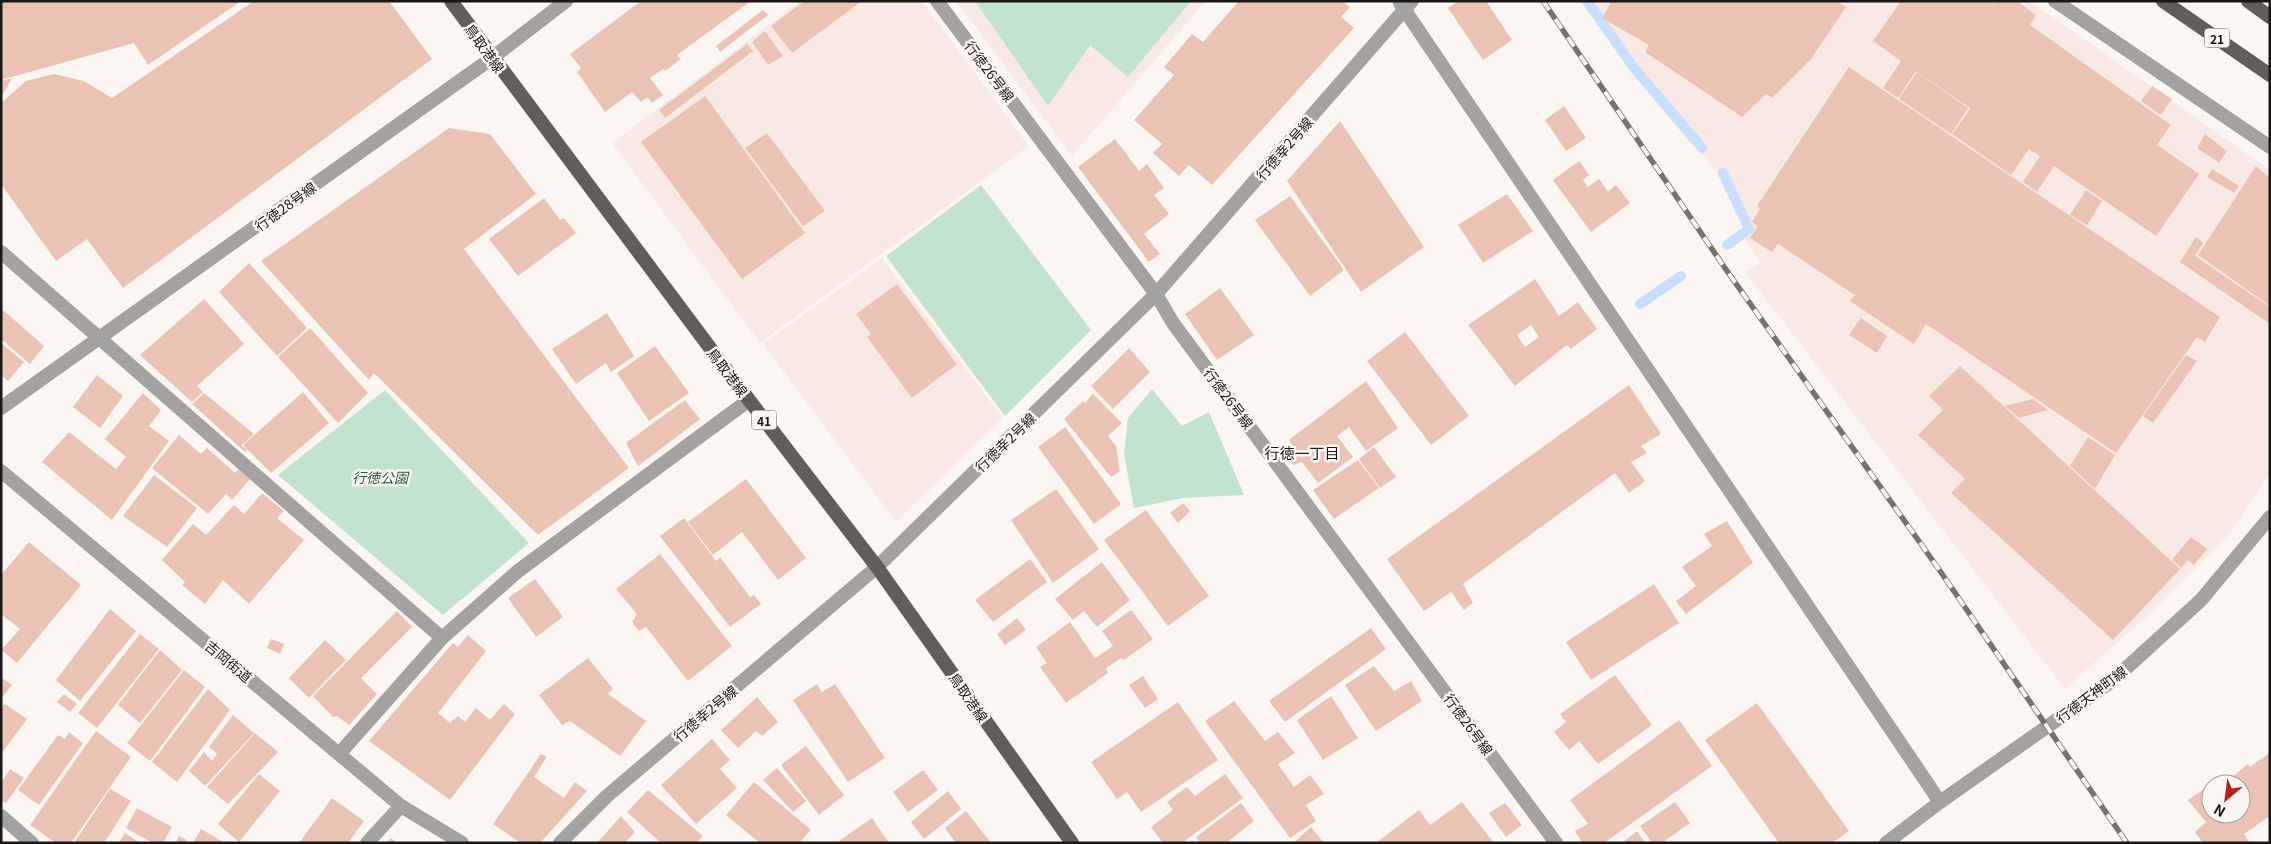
<svg xmlns="http://www.w3.org/2000/svg" width="2271" height="844" viewBox="0 0 2271 844" font-family="Georgia,'Noto Sans JP',serif">
<style>
.built{fill:#f8e9e4}
.green{fill:#c3e4cc}
.lines{fill:none;stroke-linecap:round;stroke-linejoin:round}
.stream{stroke:#c9dfff;stroke-width:10}
.building{fill:#eac3b4;fill-rule:evenodd}
.minor{stroke:#a4a2a1;stroke-width:14}
.tertiary{stroke:#a4a2a1;stroke-width:14}
.primary{stroke:#605d5a;stroke-width:14}
.rail-casing{stroke:#767270;stroke-width:5.5}
.rail{stroke:#fcf6f3;stroke-width:4;stroke-dasharray:11;stroke-linecap:butt}
.labels{text-anchor:middle;dominant-baseline:central;stroke-width:5;stroke-linejoin:round;paint-order:stroke}
.shield{fill:#fcf6f3;stroke:#5e5b59;stroke-width:1}
.shield-label{font-size:12px;font-weight:bold;fill:#1a1817}
.street-label{font-size:14px;fill:#1a1817;stroke:#fcf6f3}
.park-label{font-size:14px;font-style:italic;fill:#255b39;stroke:#fcf6f3}
.neighbourhood-label{font-size:15px;fill:#1a1817;stroke:#fcf6f3}
</style>
<rect width="100%" height="100%" fill="#fcf6f3"/>
<!-- built -->
<g class="built">
<polygon points="800,1 922,1 1029,146 760,343 612,143"/>
<polygon points="956,1 1206,1 1072,156"/>
<polygon points="1580,1 2030,1 2270,170 2270,473 2232,531 2144,619 2065,689 1745,272 1761,262 1748,245 1742,225 1715,170 1618,53"/>
<polygon points="882,258 1003,418 896,522 763,344"/>
</g>
<!-- green -->
<g class="green">
<polygon points="975,1 1191,1 1128,77 1090,45 1048,106"/>
<polygon points="981,185 1091,330 1005,416 886,256"/>
<polygon points="1152,389 1182,426 1209,412 1244,495 1183,498 1134,508 1124,454 1128,418"/>
<polygon points="385,390 529,543 443,615 278,475"/>
</g>
<g class="lines">
<!-- stream -->
<g class="stream">
<polyline points="1587,1 1634,68 1702,148"/>
<polyline points="1723,173 1749,229 1727,245"/>
<polyline points="1640,304 1681,276"/>
</g>
</g>
<!-- building -->
<g class="building">
<polygon points="1,1 241,1 148,65 134,43 1,80"/>
<polygon points="254,1 389,1 432,59 123,288 87,239 56,261 1,184 1,103 26,81 54,74 84,81 112,98"/>
<polygon points="641,1 751,1 677,55 681,59 665,71 663,69 650,78 663,95 652,103 647,97 641,102 632,92 605,112 577,72 581,68 570,54"/>
<polygon points="804,1 862,1 792,53 771,26"/>
<polygon points="1239,1 1342,1 1350,7 1341,17 1354,28 1212,185 1189,165 1179,176 1153,153 1162,144 1134,120 1174,75 1164,67 1192,34 1203,42"/>
<polygon points="1459,1 1486,1 1512,40 1483,60 1448,8"/>
<polygon points="1612,1 1837,1 1846,7 1811,59 1772,98 1766,94 1742,117 1645,52 1649,45 1602,18"/>
<polygon points="1901,1 1991,1 1995,4 1996,1 2017,1 2036,15 2030,25 2171,125 2157,145 2199,174 2156,236 2054,166 2037,192 2023,182 2040,156 2029,149 2011,175 1952,134 1970,109 1973,110 1916,71 1898,98 1883,88 1901,61 1873,41"/>
<polygon points="763,10 768,15 720,52 716,46"/>
<polygon points="765,31 783,56 768,65 752,42"/>
<polygon points="747,44 753,51 665,118 659,110"/>
<polygon points="1849,67 2220,317 2205,342 2197,337 2116,453 1926,324 1914,344 1850,301 1855,295 1778,244 1772,252 1750,238 1758,226 1752,222 1760,209 1757,206"/>
<polygon points="1917,72 1968,108 1951,134 1899,99"/>
<polygon points="12,78 1,98 1,81"/>
<polygon points="2152,86 2172,99 2161,115 2141,101"/>
<polygon points="705,96 805,233 742,279 641,142"/>
<polygon points="1564,106 1586,138 1566,151 1545,120"/>
<polygon points="1340,121 1424,247 1361,292 1287,181"/>
<polygon points="449,128 490,134 536,194 464,249 629,468 538,535 374,373 369,380 261,261"/>
<polygon points="767,133 825,211 803,226 745,148"/>
<polygon points="2205,134 2227,151 2219,163 2197,148"/>
<polygon points="1115,139 1139,171 1147,164 1164,188 1154,195 1169,214 1144,234 1160,254 1149,262 1078,167"/>
<polygon points="1579,161 1589,175 1583,180 1588,187 1599,179 1608,192 1616,185 1630,203 1591,232 1553,180"/>
<polygon points="2256,166 2270,178 2270,306 2198,255"/>
<polygon points="2212,169 2239,186 2234,193 2207,177"/>
<polygon points="2086,190 2102,201 2087,225 2070,215"/>
<polygon points="1507,194 1533,231 1483,263 1458,225"/>
<polygon points="1290,196 1344,270 1310,296 1255,220"/>
<polygon points="544,198 560,220 564,218 576,233 518,276 489,239"/>
<polygon points="2196,237 2203,243 2195,256 2270,307 2270,324 2180,262"/>
<polygon points="249,263 307,328 277,356 219,292"/>
<path d="M1535,279L1559,316L1578,302L1597,329L1571,349L1567,345L1515,386L1468,325ZM1531,325L1539,337L1525,347L1517,335Z"/>
<polygon points="897,284 957,364 912,398 867,337 871,334 856,314"/>
<polygon points="1220,288 1254,335 1217,360 1185,314"/>
<polygon points="204,299 244,344 197,386 203,392 192,402 140,355"/>
<polygon points="3,310 44,346 30,364 1,339 1,313"/>
<polygon points="607,313 634,356 611,372 606,363 576,384 552,349"/>
<polygon points="1861,318 1887,336 1877,353 1849,335"/>
<polygon points="310,328 368,393 338,423 278,357"/>
<polygon points="1405,332 1469,416 1431,445 1367,361"/>
<polygon points="1,343 24,362 8,381 1,375"/>
<polygon points="655,346 689,393 649,421 617,373"/>
<polygon points="1129,348 1150,372 1113,409 1091,386"/>
<polygon points="2186,355 2197,361 2153,423 2143,416"/>
<polygon points="1960,366 2180,569 2113,640 1951,493 1965,479 1918,435 1943,410 1929,396"/>
<polygon points="97,375 123,396 100,428 73,407"/>
<polygon points="1366,381 1398,428 1366,451 1349,427 1337,436 1353,457 1318,483 1302,462 1293,465 1283,451 1291,444 1289,440"/>
<polygon points="1629,385 1661,434 1641,446 1647,453 1631,462 1645,481 1629,493 1615,473 1463,584 1473,603 1464,610 1451,592 1424,611 1387,559"/>
<polygon points="303,392 329,423 271,473 243,445"/>
<polygon points="143,393 161,410 149,426 169,441 112,520 42,462 69,432 116,469 126,457 105,439"/>
<polygon points="204,393 254,434 241,446 247,449 245,452 192,404"/>
<polygon points="1093,394 1122,423 1108,436 1116,446 1120,471 1111,477 1064,419 1083,401 1085,403"/>
<polygon points="2033,399 2048,410 2019,418 2005,406"/>
<polygon points="685,400 700,419 638,466 626,443"/>
<polygon points="1065,427 1121,504 1094,524 1038,447"/>
<polygon points="179,435 201,454 207,448 235,473 238,469 250,479 232,500 226,494 208,514 152,468"/>
<polygon points="2088,437 2115,455 2095,489 2070,466"/>
<polygon points="1374,447 1396,477 1380,488 1359,459"/>
<polygon points="1358,460 1379,488 1334,519 1313,490"/>
<polygon points="154,475 197,508 167,547 123,516"/>
<polygon points="746,479 806,558 778,580 742,532 713,555 688,522"/>
<polygon points="1056,489 1099,549 1053,583 1011,520"/>
<polygon points="262,493 284,511 277,518 304,540 249,604 223,580 205,604 182,585 185,582 162,560 193,524 206,535 234,505 244,514"/>
<polygon points="1183,503 1190,511 1178,523 1170,513"/>
<polygon points="1146,510 1209,596 1168,626 1104,540"/>
<polygon points="684,518 716,561 720,557 750,597 754,595 761,604 730,627 660,536"/>
<polygon points="1727,521 1753,563 1686,614 1676,601 1696,586 1682,567 1712,546 1704,534"/>
<polygon points="2191,537 2207,549 2194,565 2188,560 2181,568 2172,560"/>
<polygon points="29,542 81,585 17,663 1,650 20,629 1,614 1,575"/>
<polygon points="660,554 732,646 688,681 646,627 639,631 632,622 637,614 616,589"/>
<polygon points="1030,559 1047,582 993,622 975,600"/>
<polygon points="1102,562 1130,600 1097,627 1084,611 1073,620 1055,599"/>
<polygon points="535,579 563,617 536,637 508,598"/>
<polygon points="1654,584 1679,623 1591,680 1566,642"/>
<polygon points="110,609 136,631 80,701 56,680"/>
<polygon points="1131,610 1153,639 1124,660 1121,658 1106,668 1108,673 1066,703 1040,667 1047,663 1036,647 1070,622 1095,658 1113,646 1102,631"/>
<polygon points="397,611 412,627 361,678 377,694 349,725 337,716 333,717 313,696"/>
<polygon points="1017,618 1026,630 1005,645 997,634"/>
<polygon points="1371,628 1386,649 1285,722 1269,701"/>
<polygon points="140,634 159,649 97,728 78,713"/>
<polygon points="468,635 486,651 438,713 450,723 458,716 465,722 476,708 490,720 504,704 515,714 450,800 369,741 453,643 458,647"/>
<polygon points="271,639 284,644 280,654 267,648"/>
<polygon points="325,640 346,660 309,698 289,678"/>
<polygon points="160,650 182,670 140,723 118,705"/>
<polygon points="588,658 613,689 608,694 646,721 620,756 570,721 562,725 539,695"/>
<polygon points="1374,666 1394,691 1411,681 1422,701 1376,731 1345,685"/>
<polygon points="184,670 205,687 150,761 127,743"/>
<polygon points="1615,675 1652,725 1598,764 1579,741 1569,750 1554,732 1566,722 1560,714"/>
<polygon points="1143,676 1158,699 1145,708 1129,685"/>
<polygon points="1,677 12,685 1,699"/>
<polygon points="817,684 822,692 835,684 885,758 848,782 793,700"/>
<polygon points="208,689 230,710 177,782 152,762"/>
<polygon points="64,694 77,704 70,712 57,702"/>
<polygon points="1331,696 1358,738 1323,760 1297,720"/>
<polygon points="757,697 778,722 762,736 756,731 738,748 721,730"/>
<polygon points="1234,701 1265,741 1278,732 1295,753 1278,764 1294,787 1310,775 1324,794 1306,805 1316,821 1290,838 1205,721"/>
<polygon points="1178,702 1218,760 1141,812 1127,792 1117,799 1091,762"/>
<polygon points="1757,703 1849,831 1832,843 1779,843 1705,740"/>
<polygon points="5,704 27,719 1,754 1,708"/>
<polygon points="233,715 254,733 205,786 189,771 204,752 212,761 217,754 209,747"/>
<polygon points="1679,720 1712,766 1604,843 1582,843 1575,831 1588,824 1570,800"/>
<polygon points="96,731 131,757 71,843 56,843 30,825"/>
<polygon points="69,732 83,743 39,805 18,790 58,735 65,739"/>
<polygon points="255,733 278,752 228,804 207,787"/>
<polygon points="712,739 730,760 720,769 737,788 696,824 661,785"/>
<polygon points="806,746 844,795 819,815 781,765"/>
<polygon points="541,754 547,757 534,777 564,798 575,782 587,791 540,843 521,843 493,824"/>
<polygon points="2268,754 2270,756 2270,816 2244,834 2250,843 2203,843 2195,832 2206,822 2188,800 2211,784 2211,814 2241,814 2241,784 2237,784 2232,777 2248,764 2250,767"/>
<polygon points="777,768 806,801 793,812 763,780"/>
<polygon points="10,769 24,778 6,803 1,800 1,783"/>
<polygon points="923,770 938,790 908,812 893,792"/>
<polygon points="259,774 280,791 239,842 218,824"/>
<polygon points="1225,774 1243,798 1182,843 1163,843 1151,827 1173,810 1167,802 1187,787 1195,796"/>
<polygon points="754,782 811,830 800,842 760,843 726,815"/>
<polygon points="110,789 131,801 104,843 74,843"/>
<polygon points="648,790 703,836 696,843 661,843 627,812"/>
<polygon points="948,791 961,809 924,839 911,822"/>
<polygon points="332,798 364,821 348,843 299,843"/>
<polygon points="1462,802 1494,843 1376,843 1419,810 1430,825"/>
<polygon points="1675,802 1690,823 1662,843 1652,843 1640,826"/>
<polygon points="1241,803 1254,821 1226,843 1200,843 1196,837"/>
<polygon points="1505,803 1522,825 1506,837 1489,813"/>
<polygon points="137,808 172,827 163,843 153,843 126,828"/>
<polygon points="966,811 991,843 956,843 945,828"/>
<polygon points="621,816 635,832 625,843 597,843"/>
<polygon points="872,818 889,843 840,843 839,841"/>
<polygon points="1311,827 1324,843 1293,843"/>
<polygon points="201,829 225,843 198,843 194,841"/>
<polygon points="1637,831 1645,843 1622,843"/>
<polygon points="125,833 140,843 119,843"/>
<polygon points="179,836 187,840 186,843 176,843"/>
<polygon points="391,838 397,843 386,843"/>
</g>
<g class="lines">
<!-- minor -->
<g class="minor">
<polyline points="937,1 1156,294 1173,323 1556,843"/>
<polyline points="2055,1 2270,147"/>
<polyline points="1400,3 1940,802"/>
<polyline points="1,252 442,638"/>
<polyline points="1,408 492,58 566,1"/>
<polyline points="339,754 442,638 518,571 749,400"/>
<polyline points="1,816 32,843"/>
<polyline points="367,843 401,806"/>
<polyline points="560,843 607,796 877,567 1156,294 1412,1"/>
</g>
<!-- tertiary -->
<g class="tertiary">
<polyline points="1,471 401,806 462,843"/>
<polyline points="1886,843 1940,802 2112,681 2201,600 2270,517"/>
</g>
<!-- primary -->
<g class="primary">
<polyline points="451,1 749,400 877,567 1072,843"/>
<polyline points="2163,1 2270,75"/>
<polyline points="2248,1 2270,17"/>
</g>
<defs>
<polyline id="rail" points="1543,1 1727,271 1938,568 2127,843"/>
</defs>
<!-- rail casing -->
<use href="#rail" class="rail-casing"/>
<!-- rail -->
<use href="#rail" class="rail"/>
</g>
<g class="labels">
<!-- shield labels -->
<g class="shield">
<rect x="2204.5" y="28.5" width="25" height="19" rx="4"/>
<rect x="751.5" y="410.5" width="25" height="19" rx="4"/>
</g>
<g class="shield-label">
<text x="2217" y="38">21</text>
<text x="764" y="420">41</text>
</g>
<!-- street labels -->
<g class="street-label">
<text transform="translate(485 48) rotate(54)">鳥取港線</text>
<text transform="translate(990 71) rotate(53)">行徳26号線</text>
<text transform="translate(1284 148) rotate(-49)">行徳幸2号線</text>
<text transform="translate(285 206) rotate(-36)">行徳28号線</text>
<text transform="translate(728 372) rotate(53)">鳥取港線</text>
<text transform="translate(1229 398) rotate(53)">行徳26号線</text>
<text transform="translate(1005 442) rotate(-44)">行徳幸2号線</text>
<text transform="translate(229 661) rotate(40)">吉岡街道</text>
<text transform="translate(2091 694) rotate(-37)">行徳天神町線</text>
<text transform="translate(969 697) rotate(55)">鳥取港線</text>
<text transform="translate(705 713) rotate(-40)">行徳幸2号線</text>
<text transform="translate(1469 724) rotate(54)">行徳26号線</text>
</g>
<!-- park labels -->
<g class="park-label">
<text x="380" y="477">行徳公園</text>
</g>
<!-- neighbourhood labels -->
<g class="neighbourhood-label">
<text x="1302" y="452">行徳一丁目</text>
</g>
</g>
<!-- border -->
<rect width="2271" height="844" fill="none" stroke="#1a1817" stroke-width="5"/>
<!-- north arrow -->
<g transform="translate(2226 799) rotate(209)"><circle r="24" fill="#fcf6f3" stroke="#a29d9b"/>
<path d="M0-4L9 19L0 12L-9 19Z" fill="#b22320"/>
<text y="-8" font-size="14" font-weight="bold" text-anchor="middle" fill="#1a1817">N</text>
</g>
</svg>
